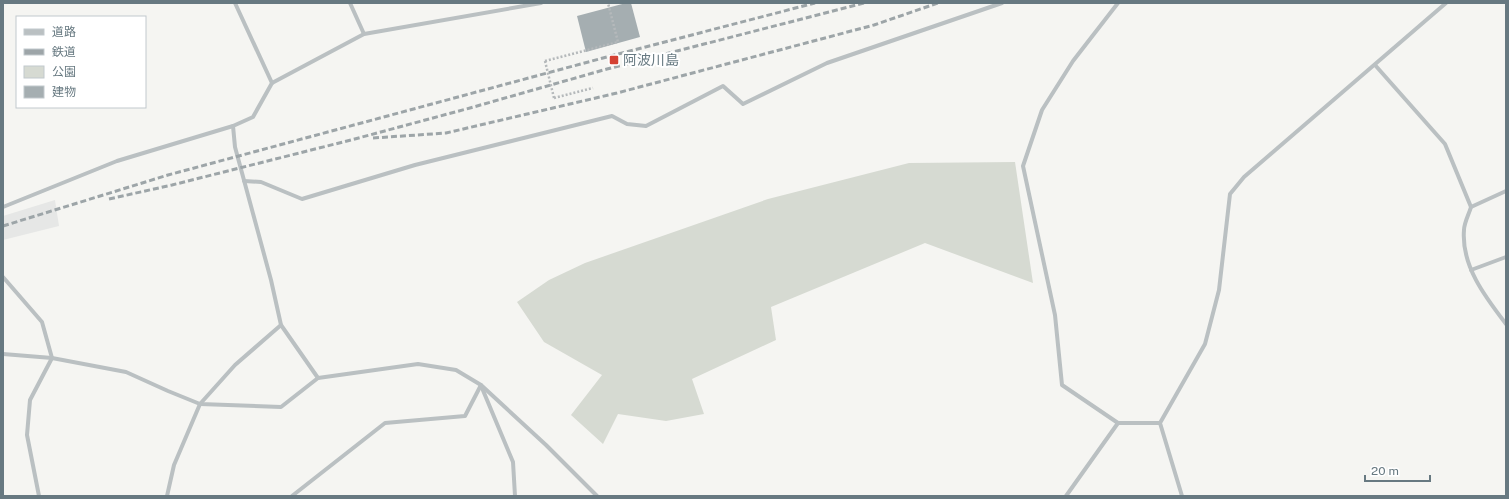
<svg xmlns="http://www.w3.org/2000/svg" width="1509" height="499" viewBox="0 0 1509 499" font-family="'Public Sans','Noto Sans JP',sans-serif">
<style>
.built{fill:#e6e7e6}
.green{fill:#d6dad2}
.building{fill:#a5aeb1}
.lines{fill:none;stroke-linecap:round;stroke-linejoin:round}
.path{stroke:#b5b9bb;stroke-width:2.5;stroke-dasharray:2 2;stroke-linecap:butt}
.minor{stroke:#bac0c2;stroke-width:4}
.rail{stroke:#9da5a8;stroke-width:3;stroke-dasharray:6 3;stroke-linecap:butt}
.path-bridge{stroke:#b5b9bb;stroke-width:2.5;stroke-dasharray:2 2;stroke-linecap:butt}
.poi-dot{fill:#d44133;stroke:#fff;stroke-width:1.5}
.labels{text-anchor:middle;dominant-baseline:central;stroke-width:4;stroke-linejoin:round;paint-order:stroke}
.poi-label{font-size:14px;fill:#677981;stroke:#fff;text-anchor:start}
</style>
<rect width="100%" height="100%" fill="#f5f5f2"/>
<!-- built -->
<polygon class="built" points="55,200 59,226 3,240 3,216"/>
<!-- green -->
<polygon class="green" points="1015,162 1033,283 925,243 771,307 776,340 692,379 704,414 666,421 618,414 603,444 571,415 602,375 544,342 517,302 549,280 585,263 768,199 909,163"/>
<!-- building -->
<polygon class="building" points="626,3 631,3 640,37 586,52 577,16"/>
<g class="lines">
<!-- path -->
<g class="path">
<polyline points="545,61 618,42 608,3"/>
<polyline points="554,98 593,88"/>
</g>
<!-- minor -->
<g class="minor">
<polyline points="235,3 272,83"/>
<polyline points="350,3 364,34"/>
<polyline points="1118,3 1073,61 1042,110 1023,166 1055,315 1062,385 1118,423 1160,423"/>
<path d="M1375,65L1445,144L1471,207C1469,214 1464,223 1464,230C1461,266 1486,298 1506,324"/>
<polyline points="244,181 261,182 302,199 415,165 612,116 627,124 646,126 723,86 743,104 827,63 1002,3"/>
<polyline points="3,207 117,161 233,126"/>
<polyline points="1471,207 1506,191"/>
<polyline points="1471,270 1506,257"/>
<polyline points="3,277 42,322 52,358 30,400 27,435 39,496"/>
<polyline points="3,354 52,358 126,372 168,391 200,404 281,407 318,378 418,364 456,370 481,385 546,445 597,496"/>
<polyline points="318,378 281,325 271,280 235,147 233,126 253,117 272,83 364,34 541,3"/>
<polyline points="482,388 513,462 515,496"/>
<polyline points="167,496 174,465 200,404 235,365 281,325"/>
<polyline points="292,496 385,423 465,416 481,385"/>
<polyline points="1066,496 1118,423"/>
<polyline points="1182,496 1160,423 1205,344 1219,290 1230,194 1244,177 1446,3"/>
</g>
<!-- rail -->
<g class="rail">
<polyline points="373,138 446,133 617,93 874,25 938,3"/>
<polyline points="109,199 172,185 351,140 470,108 607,69 864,3"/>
<polyline points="3,226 168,175 603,58 815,3"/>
</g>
<!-- path-bridge -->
<polyline class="path-bridge" points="545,61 554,98"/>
</g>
<!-- markers -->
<rect class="poi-dot" x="609" y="55" width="10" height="10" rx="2"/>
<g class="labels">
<!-- poi labels -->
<g class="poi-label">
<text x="623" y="60">阿波川島</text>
</g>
</g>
<!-- border -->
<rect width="1509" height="499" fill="none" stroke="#677981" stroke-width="8"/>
<!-- legend -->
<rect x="16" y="16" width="130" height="92" fill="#ffffff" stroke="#c2c9cd"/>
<rect x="24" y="29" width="20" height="6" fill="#bac0c2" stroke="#c2c9cd"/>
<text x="52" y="36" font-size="12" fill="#677981">道路</text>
<rect x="24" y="49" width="20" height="6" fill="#9da5a8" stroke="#c2c9cd"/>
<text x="52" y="56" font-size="12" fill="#677981">鉄道</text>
<rect x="24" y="66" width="20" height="12" fill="#d6dad2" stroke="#c2c9cd"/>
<text x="52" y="76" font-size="12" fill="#677981">公園</text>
<rect x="24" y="86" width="20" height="12" fill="#a5aeb1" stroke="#c2c9cd"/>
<text x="52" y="96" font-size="12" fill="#677981">建物</text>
<!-- scale -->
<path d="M1365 475v6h65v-6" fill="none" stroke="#677981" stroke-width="2"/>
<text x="1371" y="475" font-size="12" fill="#677981" stroke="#ffffff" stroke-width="3" paint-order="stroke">20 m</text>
</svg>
